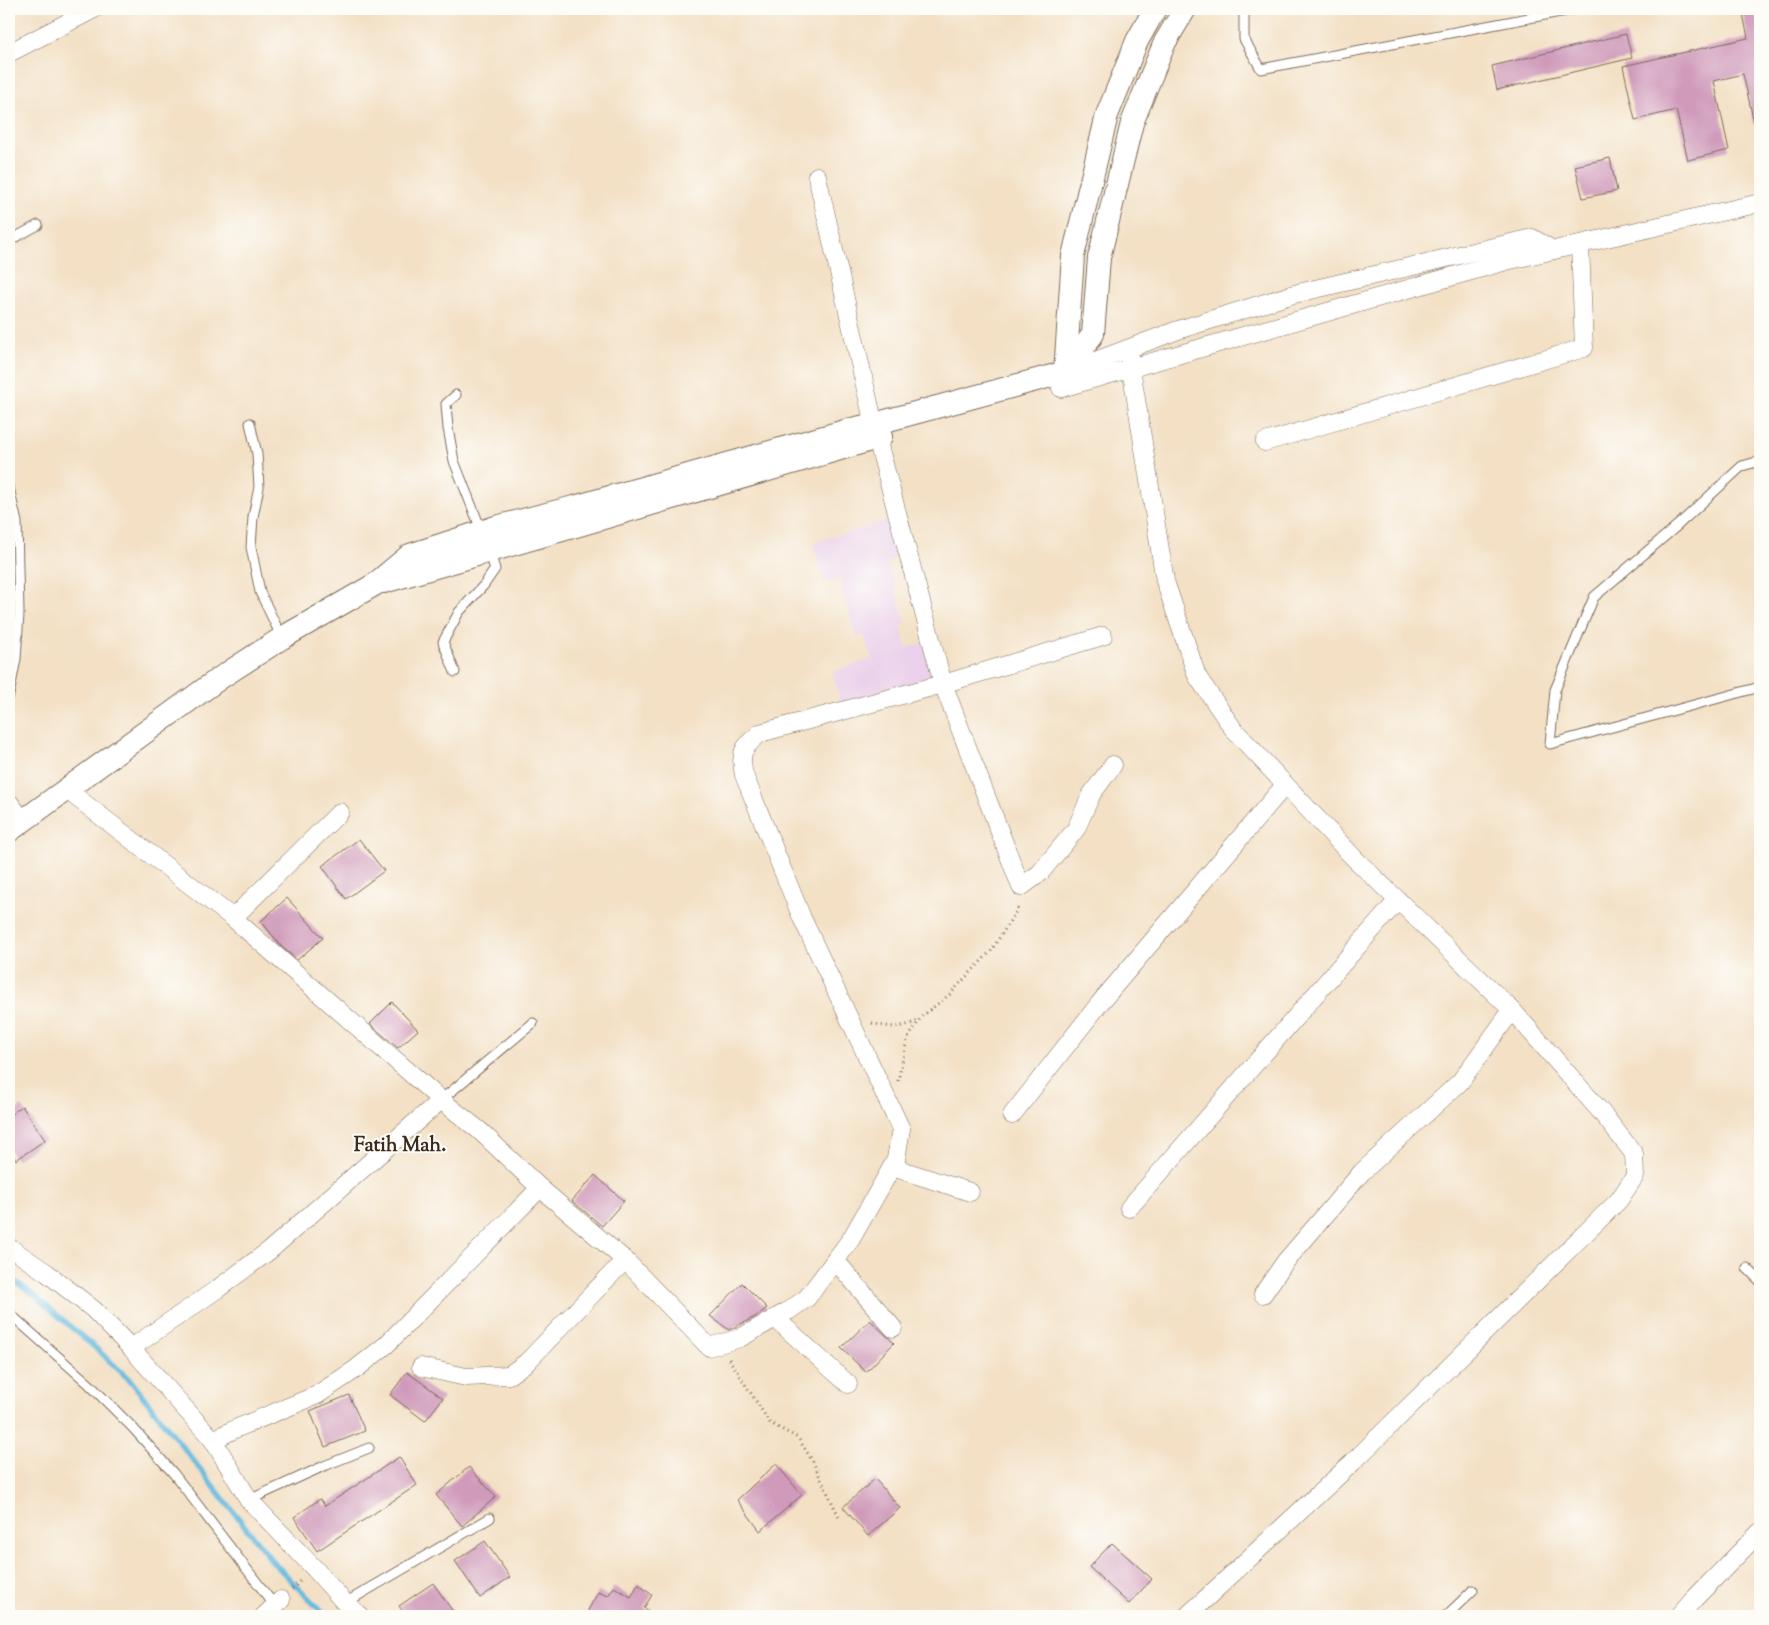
<svg xmlns="http://www.w3.org/2000/svg" width="1769" height="1625" viewBox="0 0 1769 1625" font-family="'Sorts Mill Goudy',serif">
<style>
.built{fill:#ebd1eb}
.lines{fill:none;stroke-linecap:round;stroke-linejoin:round}
.stream{stroke:#63b9df;stroke-width:5.5}
.building{fill:#d09bbb}
.service-casing{stroke:#7b6a58;stroke-width:11}
.minor-casing{stroke:#7b6a58;stroke-width:19}
.tertiary-casing{stroke:#7b6a58;stroke-width:24}
.path{stroke:#7b6a58;stroke-width:3;stroke-dasharray:1 4;stroke-linecap:butt}
.service{stroke:#fff;stroke-width:9}
.minor{stroke:#fff;stroke-width:18}
.tertiary{stroke:#fff;stroke-width:22}
.labels{text-anchor:middle;dominant-baseline:central;stroke-width:4;stroke-linejoin:round;paint-order:stroke}
.district-label{font-size:20px;font-weight:bold;fill:#3b2a1e;stroke:#fdfcf7}
</style>
<rect width="100%" height="100%" fill="#fdfcf7"/>
<filter id="ink" filterUnits="userSpaceOnUse"><feTurbulence type="fractalNoise" baseFrequency=".02" numOctaves="2"/><feDisplacementMap in="SourceGraphic" scale="10" xChannelSelector="R" yChannelSelector="G"/><feConvolveMatrix kernelMatrix="1 2 1 2 8 2 1 2 1" color-interpolation-filters="sRGB"/></filter>
<filter id="wash" filterUnits="userSpaceOnUse"><feTurbulence type="fractalNoise" baseFrequency=".0096" numOctaves="4" result="noise"/><feDisplacementMap in="SourceGraphic" scale="20" xChannelSelector="R" yChannelSelector="G"/><feGaussianBlur stdDeviation="1.12" result="paint"/><feColorMatrix in="noise" values="0 0 0 0 0 0 0 0 0 0 0 0 0 0 0 0 0 1.4 0 .05"/><feComposite in="paint" operator="in"/></filter>
<g filter="url(#wash)">
<rect width="100%" height="100%" fill="#f3e0c5"/>
<!-- built -->
<polygon class="built" points="893,519 902,551 888,563 906,624 901,626 907,648 929,642 938,674 841,703 832,672 872,659 864,635 856,637 839,579 825,583 813,543"/>
<g class="lines">
<!-- stream -->
<polyline class="stream" points="9,1277 35,1296 99,1351 131,1381 273,1562 326,1616"/>
</g>
<g id="blocks">
<!-- building -->
<g class="building">
<polygon points="1742,9 1760,9 1760,122 1754,123 1743,74 1714,81 1729,150 1688,160 1676,110 1635,120 1623,66 1748,38"/>
<polygon points="1626,34 1632,58 1497,90 1492,66"/>
<polygon points="1610,158 1617,191 1583,198 1575,166"/>
<polygon points="359,839 384,871 346,899 322,866"/>
<polygon points="287,898 323,938 297,960 282,947 261,921"/>
<polygon points="392,1002 418,1030 398,1048 370,1024"/>
<polygon points="22,1106 45,1140 16,1160 9,1149 9,1116"/>
<polygon points="595,1175 624,1201 602,1226 572,1201"/>
<polygon points="742,1283 767,1308 755,1317 729,1330 710,1316"/>
<polygon points="870,1320 894,1343 866,1372 841,1348"/>
<polygon points="407,1372 443,1398 425,1421 390,1395"/>
<polygon points="349,1395 365,1431 325,1447 310,1411"/>
<polygon points="399,1457 417,1485 317,1551 294,1517 320,1499 325,1506"/>
<polygon points="776,1464 802,1495 760,1531 737,1500"/>
<polygon points="469,1467 496,1497 462,1526 436,1495"/>
<polygon points="875,1479 900,1508 868,1536 843,1507"/>
<polygon points="485,1541 510,1577 480,1598 455,1561"/>
<polygon points="1112,1543 1152,1579 1129,1604 1089,1567"/>
<polygon points="433,1583 456,1616 406,1616 399,1606"/>
<polygon points="638,1584 652,1595 644,1608 653,1616 585,1616 598,1592 608,1596 614,1587 631,1597"/>
</g>
</g>
</g>
<g filter="url(#ink)">
<use href="#blocks" fill-opacity="0" stroke="#7b6a58" stroke-width="1"/>
<g class="lines">
<defs>
<g id="service">
<polyline points="1244,9 1244,39 1261,69 1576,9"/>
<polyline points="9,241 38,225"/>
<polyline points="456,395 446,404 448,428 454,461 482,532"/>
<polyline points="250,423 257,454 259,487 253,517 251,547 260,592 282,638"/>
<polyline points="1760,461 1742,466 1678,525 1594,597 1555,690 1550,744 1760,687"/>
<polyline points="9,488 17,522 19,614 16,659 9,695"/>
<polyline points="455,672 443,642 459,612 484,585 495,569 489,551"/>
<polyline points="441,1100 533,1023"/>
<polyline points="1747,1268 1760,1281"/>
<polyline points="9,1313 89,1384 133,1428 174,1474 275,1606"/>
<polyline points="249,1500 324,1466 369,1448"/>
<polyline points="345,1603 490,1518"/>
<polyline points="1446,1616 1473,1590"/>
</g>
<g id="minor">
<polyline points="9,53 94,9"/>
<polyline points="817,176 877,438 943,684 1021,887 1040,873 1076,829 1091,795 1113,765"/>
<polyline points="1128,349 1165,581 1197,676 1234,730 1355,859 1512,1010 1602,1113 1634,1154 1635,1176 1619,1200 1353,1462 1187,1616"/>
<polyline points="1066,372 1178,330 1294,294 1532,238 1553,250"/>
<polyline points="1061,388 1506,261 1760,203"/>
<polyline points="1265,442 1584,348 1580,244"/>
<path d="M67,790L233,918L441,1100L480,1131L540,1188L625,1260L709,1347L740,1338L788,1311L807,1298L851,1239L892,1167L896,1159L901,1129L802,918L744,775C739,752 743,748 760,733L943,684L1103,636"/>
<polyline points="9,802 23,821"/>
<polyline points="233,918 340,812"/>
<polyline points="1012,1115 1099,1004 1285,785"/>
<polyline points="892,1167 970,1192"/>
<polyline points="1129,1208 1398,900"/>
<polyline points="9,1247 47,1273 93,1309 131,1348 213,1440 249,1500 314,1568 345,1603 360,1616"/>
<polyline points="835,1260 893,1328"/>
<polyline points="1263,1294 1285,1262 1362,1172 1460,1082 1512,1010"/>
<polyline points="775,1318 848,1384"/>
<polyline points="131,1348 216,1290 270,1250 441,1100"/>
<polyline points="421,1367 466,1377 509,1375 527,1362 625,1260"/>
<polyline points="213,1440 235,1429 317,1395 356,1369 386,1345 540,1188"/>
<polyline points="264,1616 281,1600"/>
<polyline points="1679,1616 1694,1599 1760,1532"/>
</g>
<g id="tertiary">
<polyline points="1065,373 1073,256 1107,115 1137,41 1155,9"/>
<polyline points="384,582 881,437"/>
<polyline points="9,831 220,678 282,638 374,585 410,555 496,527 574,507 848,430 874,424 1066,372 1093,334 1099,258 1132,123 1165,42 1185,9"/>
</g>
</defs>
<!-- service casing -->
<use href="#service" class="service-casing"/>
<!-- minor casing -->
<use href="#minor" class="minor-casing"/>
<!-- tertiary casing -->
<use href="#tertiary" class="tertiary-casing"/>
<!-- path -->
<g class="path">
<path d="M872,1023C889,1028 904,1029 919,1019"/>
<polyline points="898,1081 907,1040 921,1017 950,994 991,951 1017,910 1018,904"/>
<polyline points="729,1359 770,1423 798,1438 812,1460 840,1519"/>
<polyline points="292,1589 302,1579"/>
</g>
<!-- service -->
<use href="#service" class="service"/>
<!-- minor -->
<use href="#minor" class="minor"/>
<!-- tertiary -->
<use href="#tertiary" class="tertiary"/>
</g>
</g>
<g class="labels">
<!-- district labels -->
<g class="district-label">
<text x="400" y="1146">Fatih Mah.</text>
</g>
</g>
<!-- margin -->
<rect width="1769" height="1625" fill="none" stroke="#fdfcf7" stroke-width="30"/>
</svg>
